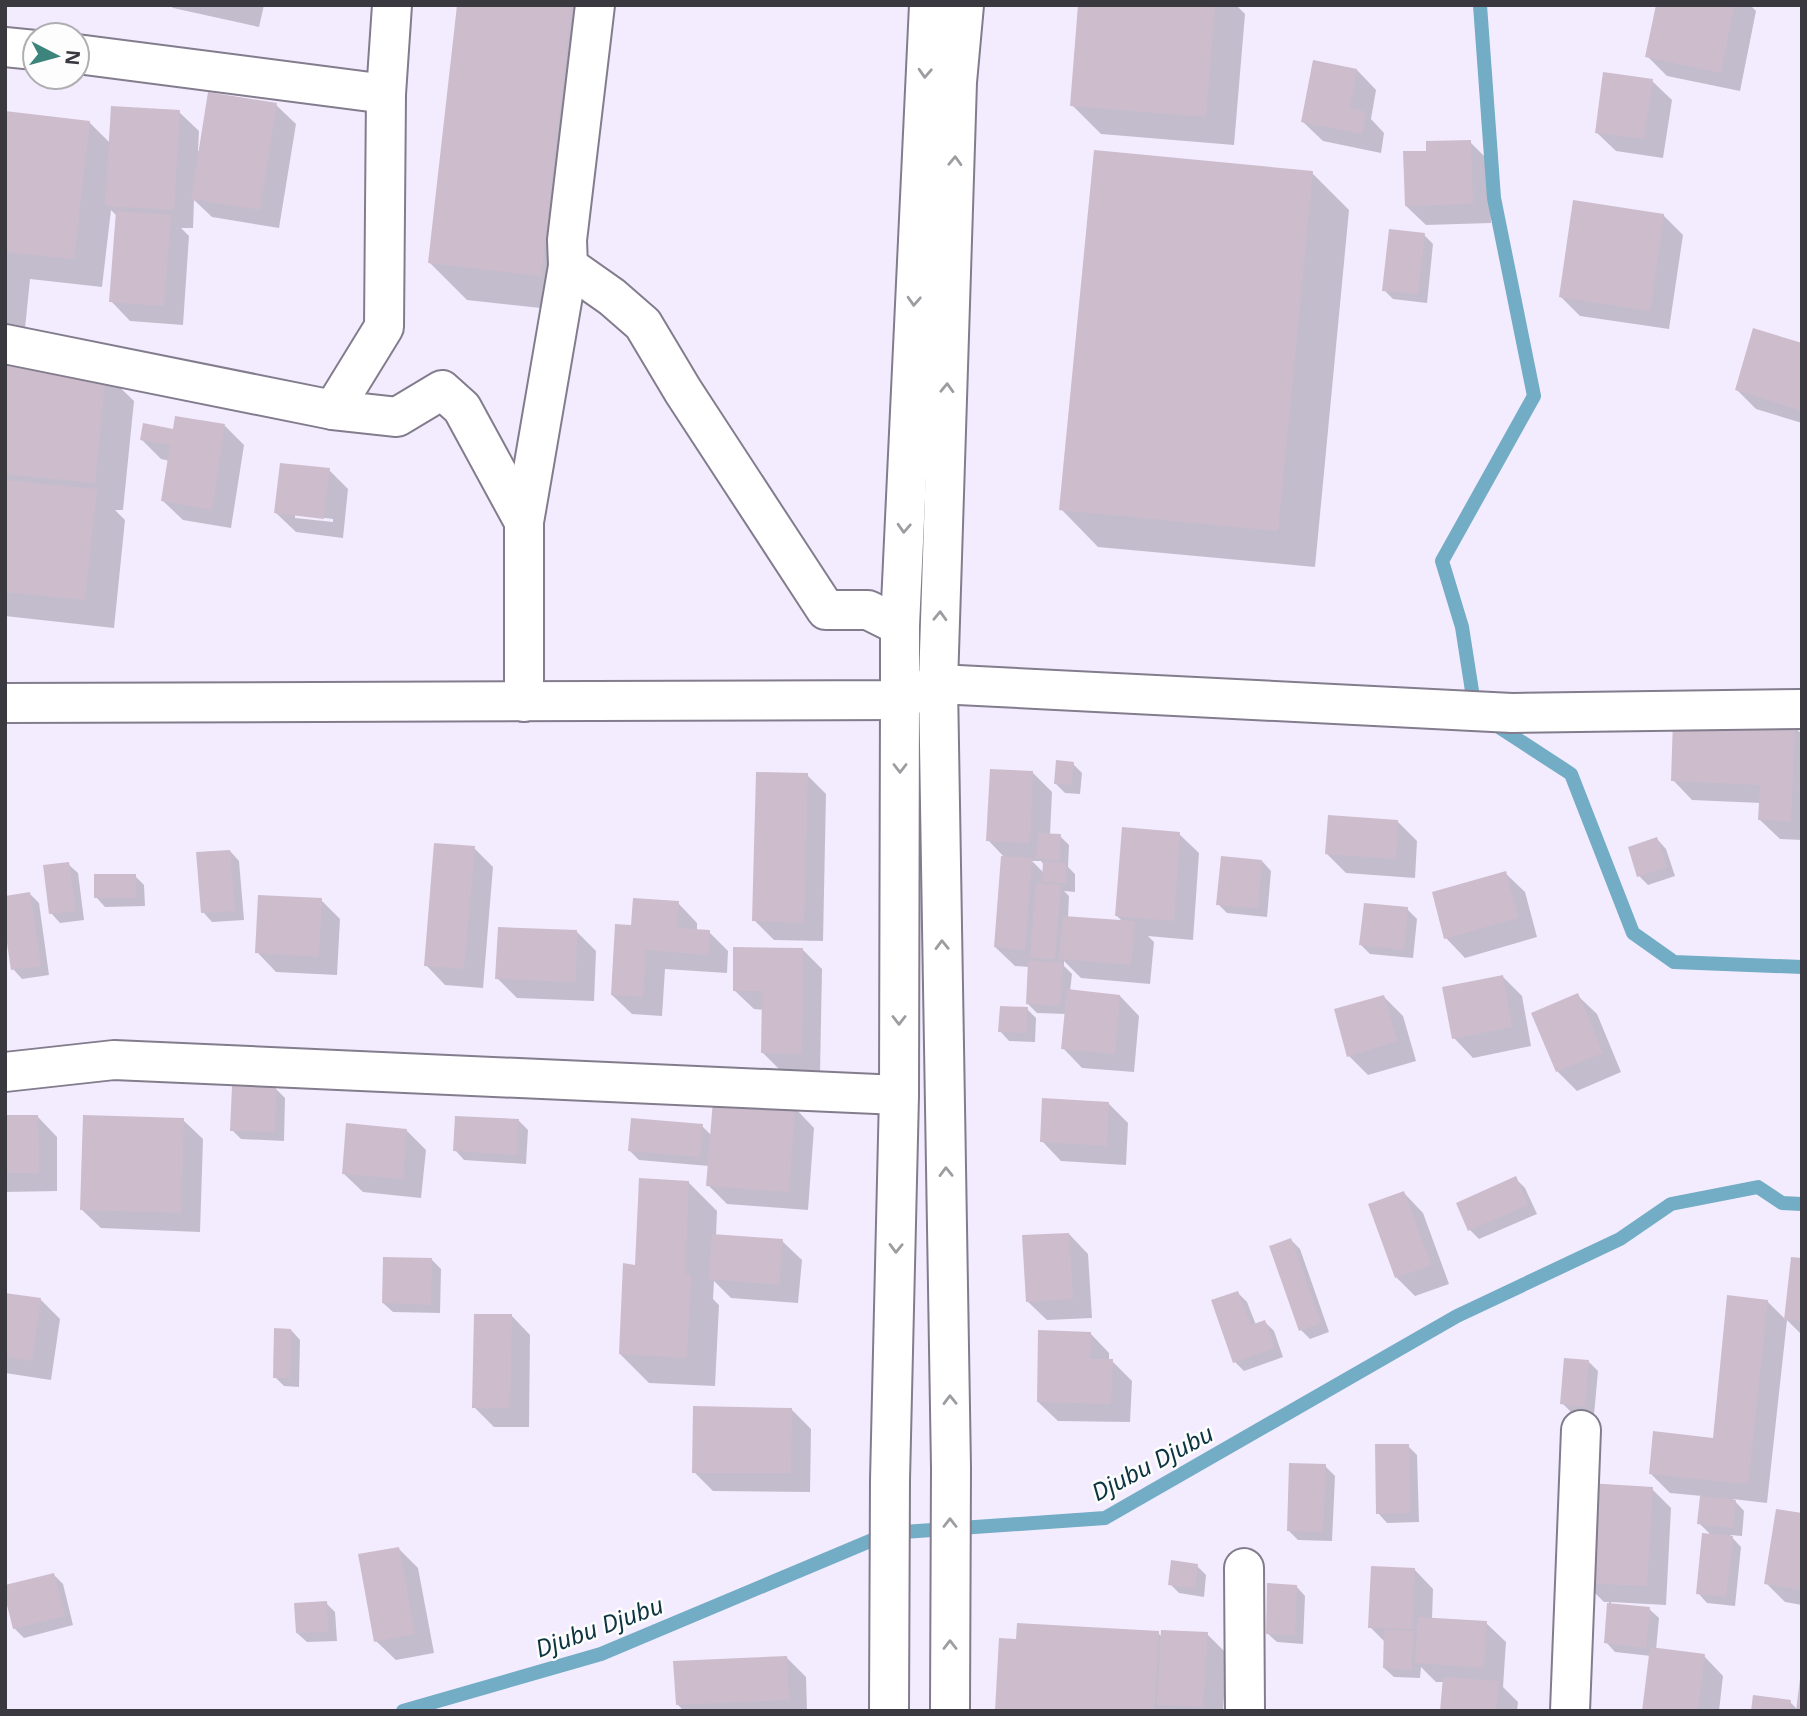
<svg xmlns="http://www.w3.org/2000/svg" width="1807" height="1716" viewBox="0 0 1807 1716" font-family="'Noto Sans',sans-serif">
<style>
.shadow{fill:#0003;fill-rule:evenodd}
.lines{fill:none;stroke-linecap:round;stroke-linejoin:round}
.stream{stroke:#73acc5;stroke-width:14}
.building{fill:#cdbdcc}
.street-casing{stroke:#827c8d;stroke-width:42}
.secondary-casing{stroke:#827c8d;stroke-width:42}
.street{stroke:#fff;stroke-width:38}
.secondary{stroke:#fff;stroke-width:38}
.oneway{stroke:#9d9ca0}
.labels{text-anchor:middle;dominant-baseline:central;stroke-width:5;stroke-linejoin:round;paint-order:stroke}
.water-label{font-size:24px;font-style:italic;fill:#0c3441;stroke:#fdfdfd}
</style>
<rect width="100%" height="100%" fill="#f3ecff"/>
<!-- shadow -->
<g class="shadow">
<polygon points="170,5 264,5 259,27 173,8"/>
<polygon points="459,5 613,5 578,312 467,300 430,263"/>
<polygon points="1080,5 1236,5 1245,14 1234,145 1101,134 1072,105"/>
<polygon points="1658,5 1750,5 1756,11 1740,91 1667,76 1647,56"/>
<polygon points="1357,70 1376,90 1371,119 1384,133 1381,153 1323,141 1303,122"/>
<polygon points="1652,81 1672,100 1663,158 1616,151 1596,132"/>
<polygon points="276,105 296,124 279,228 212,217 194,200 193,228 181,228 189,236 183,325 130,321 111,301 117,216 111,210 102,287 30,279 25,329 5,326 5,113 89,122 111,144 179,112 199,131 198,151 200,151"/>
<polygon points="1470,142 1489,161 1491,223 1426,225 1406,206 1428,152"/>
<polygon points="1312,173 1349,210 1315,567 1098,547 1061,509"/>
<polygon points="1663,215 1683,235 1669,329 1580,316 1561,297"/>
<polygon points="1424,235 1433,244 1427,303 1393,299 1384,290"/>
<polygon points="1802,344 1802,423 1756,409 1737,390"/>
<polygon points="5,363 105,373 134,401 123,510 115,510 125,520 114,628 5,616"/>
<polygon points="225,426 244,445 231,528 183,520 163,501 170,461 161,459 142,440 174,431"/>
<path d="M329,470L348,489L343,538L296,532L276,513ZM295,514L333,519V522L295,518Z"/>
<polygon points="1794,727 1802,734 1802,840 1780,839 1760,820 1761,803 1692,800 1673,780"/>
<polygon points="1073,764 1082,773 1080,794 1065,793 1056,784"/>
<path d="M1033,773L1052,792L1050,835L1060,836L1069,845L1068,867L1075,874V892L1064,891L1069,896L1068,918L1123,922L1117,916L1179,834L1199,853L1193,940L1148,936L1154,942L1150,984L1081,978L1064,961V966L1072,974L1070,991L1120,996L1139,1016L1134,1072L1082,1068L1063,1048L1066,1014L1037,1013L1027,1003L1029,967L1015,966L995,947L1005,858L988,840ZM1032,861H1041L1044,865V873Z"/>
<polygon points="807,775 826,794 823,941 774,940 754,920"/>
<polygon points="1398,822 1417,841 1415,878 1346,873 1326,853"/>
<polygon points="1657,839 1666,849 1675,876 1648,885 1639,876"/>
<polygon points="474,848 493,867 483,988 445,985 426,965"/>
<polygon points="230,851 239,861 244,920 212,922 203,912"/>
<polygon points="1262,861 1271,871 1267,917 1227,913 1218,904"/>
<polygon points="68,864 78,873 84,920 60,923 51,913"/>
<polygon points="1505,873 1525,892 1537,937 1465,958 1446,938"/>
<polygon points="135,876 144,885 145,906 105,907 96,897"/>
<polygon points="30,894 39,903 49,975 22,979 13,969"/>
<polygon points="321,900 340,919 337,975 276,972 257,952"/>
<polygon points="678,903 697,923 697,931 709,932 728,951 727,973 665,969 662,1016 632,1014 612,995 632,927"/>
<polygon points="1407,909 1417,919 1413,958 1370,954 1361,945"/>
<polygon points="576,931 596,951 594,1001 517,998 497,978"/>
<polygon points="803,950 822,969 820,1073 782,1072 762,1052 764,1010 754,1009 734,990"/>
<polygon points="1502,976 1522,996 1531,1046 1473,1058 1454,1038"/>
<polygon points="1577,995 1597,1014 1621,1072 1577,1091 1557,1071"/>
<polygon points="1384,997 1403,1016 1416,1061 1368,1075 1349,1056"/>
<polygon points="1027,1009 1036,1018 1035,1042 1009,1041 1000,1031"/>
<polygon points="276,1089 285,1098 284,1141 241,1139 232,1130"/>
<polygon points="1108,1103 1128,1123 1126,1165 1061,1161 1042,1141"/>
<polygon points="795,1108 814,1128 808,1210 727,1204 708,1185 709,1166 639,1160 630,1151 702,1126 712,1136"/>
<polygon points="5,1117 38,1117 57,1137 57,1191 5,1192"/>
<polygon points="183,1120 203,1139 200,1232 101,1228 81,1209"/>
<polygon points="519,1121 528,1130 526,1164 464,1160 455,1150"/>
<polygon points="406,1130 426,1150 421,1198 363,1192 343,1173"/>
<polygon points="1515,1178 1525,1188 1537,1214 1479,1239 1470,1230"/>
<polygon points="688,1182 717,1211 716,1236 782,1241 802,1260 798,1303 731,1298 714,1281 713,1299 719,1305 715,1386 649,1383 620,1354 637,1267"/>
<polygon points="1404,1193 1423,1213 1449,1284 1415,1296 1396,1277"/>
<polygon points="1069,1234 1088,1254 1092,1318 1047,1320 1027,1301"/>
<polygon points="1291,1240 1300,1249 1329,1332 1310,1339 1301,1330"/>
<polygon points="431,1259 441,1269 440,1313 393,1312 383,1303"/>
<polygon points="1802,1260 1802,1335 1787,1320 1767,1503 1733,1499 1744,1511 1742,1536 1730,1535 1741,1547 1735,1606 1707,1603 1698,1593 1711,1535 1699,1523 1702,1496 1670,1493 1650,1473 1715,1440 1767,1301 1786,1320"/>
<polygon points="1238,1293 1247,1302 1256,1325 1265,1322 1274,1331 1283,1357 1244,1371 1235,1362"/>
<polygon points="5,1295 40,1299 60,1319 51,1380 5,1373"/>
<polygon points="511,1315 530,1335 529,1427 494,1427 474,1407"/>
<polygon points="291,1330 300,1340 299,1387 284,1386 275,1377"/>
<polygon points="1090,1333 1109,1353 1109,1361 1112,1361 1132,1381 1130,1422 1058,1421 1038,1402"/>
<polygon points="1589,1362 1598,1371 1594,1415 1572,1413 1562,1403"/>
<polygon points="791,1409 811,1429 810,1492 713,1491 694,1472"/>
<polygon points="1408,1446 1417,1455 1419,1522 1387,1523 1378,1513"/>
<polygon points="1325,1466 1335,1476 1332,1541 1298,1540 1288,1530"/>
<polygon points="1652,1489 1671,1508 1666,1605 1611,1602 1611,1605 1649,1609 1659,1618 1656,1650 1704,1656 1723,1676 1719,1711 1644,1711 1651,1656 1615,1652 1606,1642 1609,1602 1604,1602 1584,1582"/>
<polygon points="1802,1514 1802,1605 1785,1602 1766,1583"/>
<polygon points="399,1549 418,1568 434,1653 396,1660 376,1641"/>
<polygon points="1197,1566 1206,1575 1204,1597 1179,1593 1170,1584"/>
<polygon points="1414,1569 1433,1589 1432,1620 1486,1623 1506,1642 1503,1687 1518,1702 1517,1711 1441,1711 1444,1682 1436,1682 1421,1667 1420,1678 1394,1677 1384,1668 1386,1643 1370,1627"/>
<polygon points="54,1575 63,1584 73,1625 24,1638 14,1628"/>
<polygon points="1296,1586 1305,1596 1303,1644 1277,1642 1267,1633"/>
<polygon points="326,1603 335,1612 337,1641 307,1642 297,1633"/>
<polygon points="1158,1633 1162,1637 1207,1634 1227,1654 1223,1711 996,1711"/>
<polygon points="787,1658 806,1677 807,1711 684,1711 677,1704"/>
<polygon points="1802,1680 1802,1711 1753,1711 1790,1702 1797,1709"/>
</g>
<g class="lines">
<!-- stream -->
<g class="stream">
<polyline points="1475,710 1462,627 1442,561 1534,396 1494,198 1480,5"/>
<polyline points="1491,722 1571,774 1633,933 1674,962 1802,967"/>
<polyline points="403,1711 601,1654 889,1533 1105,1518 1457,1316 1620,1239 1671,1204 1758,1187 1782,1203 1802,1204"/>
</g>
</g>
<!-- building -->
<g class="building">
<polygon points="457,5 572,5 541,276 428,263"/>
<polygon points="1078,5 1215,5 1206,117 1070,106"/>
<polygon points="1656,5 1734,5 1721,73 1645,57"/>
<polygon points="1313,60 1357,69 1350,108 1366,112 1362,134 1301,122"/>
<polygon points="1603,72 1653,79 1644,139 1595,133"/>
<polygon points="208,92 277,103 260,210 191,199"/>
<polygon points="111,106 180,110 174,210 105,206"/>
<polygon points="5,111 90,121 74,259 5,252"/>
<polygon points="1471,140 1473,204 1405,206 1403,151 1426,151 1426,141"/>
<polygon points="1094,150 1313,171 1278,531 1059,510"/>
<polygon points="1573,200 1664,214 1650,311 1559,297"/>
<polygon points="116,211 171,215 164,306 109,302"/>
<polygon points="1389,229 1425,233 1418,294 1382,291"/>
<polygon points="1753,328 1802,343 1802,411 1735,390"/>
<polygon points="5,361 106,371 95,483 5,474"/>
<polygon points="175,416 225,424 212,510 161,501 170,445 140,440 143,423 173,429"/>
<polygon points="280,463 330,468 324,519 274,513"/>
<polygon points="5,480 97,489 85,600 5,592"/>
<polygon points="1673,720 1795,725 1791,821 1758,820 1760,785 1671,781"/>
<polygon points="1056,760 1074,762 1071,785 1054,784"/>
<polygon points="990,769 1033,771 1030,843 986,841"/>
<polygon points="756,772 808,773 804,923 752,921"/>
<polygon points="1328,815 1398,820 1396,859 1325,854"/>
<polygon points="1122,827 1180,832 1174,921 1115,916"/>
<polygon points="1038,833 1061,834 1059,860 1036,859"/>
<polygon points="1657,837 1667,867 1637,877 1628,847"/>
<polygon points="434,843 475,846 464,969 424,966"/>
<polygon points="230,850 235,911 201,913 196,852"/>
<polygon points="1001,856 1032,858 1025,950 994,947"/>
<polygon points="1221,856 1262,860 1258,908 1216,905"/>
<polygon points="1043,861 1066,863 1066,883 1042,882"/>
<polygon points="69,862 76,911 49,914 43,865"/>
<polygon points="1506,871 1518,918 1444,939 1432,892"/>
<rect x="94" y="874" width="42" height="24"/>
<polygon points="1036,883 1061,885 1055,959 1030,958"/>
<polygon points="30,892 41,966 11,970 5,930 5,896"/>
<polygon points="258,895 322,898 319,957 255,953"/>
<polygon points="633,898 679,901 677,928 710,930 708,955 646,950 643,997 611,995 615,924 631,925"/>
<polygon points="1364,903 1408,907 1404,950 1359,945"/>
<polygon points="1063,916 1135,921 1131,965 1059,959"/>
<polygon points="498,927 577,930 576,982 495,979"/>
<polygon points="733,947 803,948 802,1054 761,1053 762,991 733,991"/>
<polygon points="1028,961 1063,963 1060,1006 1026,1004"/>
<polygon points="1503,975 1512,1027 1452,1039 1442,987"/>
<polygon points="1067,989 1120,995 1115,1054 1061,1049"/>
<polygon points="1578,993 1603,1053 1556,1072 1531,1013"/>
<polygon points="1384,995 1397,1041 1347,1057 1334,1009"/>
<polygon points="1000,1006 1028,1007 1026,1033 998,1032"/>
<polygon points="232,1086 276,1087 275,1132 230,1131"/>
<polygon points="1042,1098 1109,1102 1107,1146 1040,1142"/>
<polygon points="713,1100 795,1107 789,1192 706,1186"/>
<polygon points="5,1115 38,1115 39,1173 5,1173"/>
<polygon points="83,1115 184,1118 181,1213 80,1210"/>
<polygon points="455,1116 519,1119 517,1155 453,1151"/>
<polygon points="631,1118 703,1124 700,1157 628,1151"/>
<polygon points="346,1123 407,1129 403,1179 342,1174"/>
<polygon points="1516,1176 1528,1205 1468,1231 1456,1203"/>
<polygon points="639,1178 689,1181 685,1275 691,1275 687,1358 619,1354 623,1263 635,1265"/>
<polygon points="1404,1191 1431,1265 1395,1278 1368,1204"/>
<polygon points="1069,1233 1073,1299 1026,1302 1022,1235"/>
<polygon points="712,1234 783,1239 779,1285 709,1279"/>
<polygon points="1291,1238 1321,1323 1299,1331 1269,1246"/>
<polygon points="383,1257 432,1258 431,1305 382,1303"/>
<polygon points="1791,1257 1802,1258 1802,1321 1784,1320"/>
<polygon points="1238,1291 1251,1325 1265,1320 1275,1348 1233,1363 1211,1300"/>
<polygon points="5,1293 41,1298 32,1361 5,1357"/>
<polygon points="1727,1295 1768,1300 1748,1484 1649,1474 1653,1431 1713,1438"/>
<polygon points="474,1314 512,1314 510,1408 472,1408"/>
<polygon points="274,1328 291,1329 290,1378 273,1378"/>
<polygon points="1038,1330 1091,1332 1090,1359 1113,1359 1111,1404 1037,1402"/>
<polygon points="1564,1358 1589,1360 1585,1407 1560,1404"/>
<polygon points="693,1406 792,1408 791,1473 692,1473"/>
<polygon points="1375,1444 1409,1444 1410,1513 1376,1514"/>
<polygon points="1289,1463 1326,1464 1323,1532 1287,1531"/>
<polygon points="1588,1483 1653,1487 1647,1586 1583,1583"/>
<polygon points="1700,1496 1736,1500 1733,1528 1697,1524"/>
<polygon points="1776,1509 1802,1513 1802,1590 1764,1584"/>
<polygon points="1702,1533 1733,1536 1726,1597 1696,1594"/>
<polygon points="399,1547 415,1634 374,1642 358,1554"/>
<polygon points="1171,1560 1198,1564 1195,1588 1168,1585"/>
<polygon points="1371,1566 1415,1568 1412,1629 1368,1628"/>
<polygon points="54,1573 65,1616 13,1629 5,1597 5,1585"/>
<polygon points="1267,1583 1297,1585 1295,1635 1266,1634"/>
<polygon points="327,1601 328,1632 296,1633 294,1603"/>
<polygon points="1607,1603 1650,1607 1646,1648 1604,1643"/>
<polygon points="1418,1617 1487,1621 1484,1668 1415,1663"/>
<polygon points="1017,1623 1159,1631 1154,1711 995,1711 999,1638 1016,1639"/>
<polygon points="1161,1630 1208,1632 1203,1707 1157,1705"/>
<polygon points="1384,1630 1413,1631 1412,1670 1383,1668"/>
<polygon points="1650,1647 1705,1654 1698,1711 1642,1711"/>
<polygon points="787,1656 789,1700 676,1705 673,1661"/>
<polygon points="1443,1677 1499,1681 1496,1711 1440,1711"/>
<polygon points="1800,1679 1802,1711 1796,1711"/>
<polygon points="1753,1695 1791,1700 1790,1711 1751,1711"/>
</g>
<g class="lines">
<defs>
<g id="street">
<polyline points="392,5 386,94 384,327 333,410 397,417 442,390 462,408 524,522 524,702"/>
<polyline points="595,5 567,240 568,266 612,297 643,324 683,391 826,610 868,610 900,626"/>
<polyline points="5,47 35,50"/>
<polyline points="77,54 386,94"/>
<polyline points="5,344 333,410"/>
<polyline points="524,522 568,266"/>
<polyline points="938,684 951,1468 950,1711"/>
<polyline points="5,1072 114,1060 899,1095"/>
<polyline points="1244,1568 1245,1711"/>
<polyline points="889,1711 890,1480 899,1095 900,700"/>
<polyline points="1570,1711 1581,1430"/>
</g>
<g id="secondary">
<polyline points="938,684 957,82 964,5"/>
<polyline points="900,700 900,626 929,5"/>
<polyline points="5,703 900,700 938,684 1512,713 1802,709"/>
</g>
</defs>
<!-- street casing -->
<use href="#street" class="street-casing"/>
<!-- secondary casing -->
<use href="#secondary" class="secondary-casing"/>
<!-- street -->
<use href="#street" class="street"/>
<!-- secondary -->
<use href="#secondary" class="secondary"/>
</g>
<!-- one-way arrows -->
<defs><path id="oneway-chevron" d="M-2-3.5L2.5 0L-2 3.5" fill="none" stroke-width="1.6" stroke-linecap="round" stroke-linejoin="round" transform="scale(1.75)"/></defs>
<g class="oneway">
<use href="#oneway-chevron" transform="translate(925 73) rotate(93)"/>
<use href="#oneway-chevron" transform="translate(955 161) rotate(-88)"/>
<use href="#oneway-chevron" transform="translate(914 301) rotate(93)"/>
<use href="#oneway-chevron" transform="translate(947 388) rotate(-88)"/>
<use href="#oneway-chevron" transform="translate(904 528) rotate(93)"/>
<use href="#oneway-chevron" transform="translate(940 616) rotate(-88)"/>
<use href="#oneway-chevron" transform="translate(900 768) rotate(90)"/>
<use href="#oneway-chevron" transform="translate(942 945) rotate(-91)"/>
<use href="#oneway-chevron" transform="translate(899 1020) rotate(90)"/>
<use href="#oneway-chevron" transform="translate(946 1172) rotate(-91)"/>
<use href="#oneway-chevron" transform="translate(896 1248) rotate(91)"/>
<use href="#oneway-chevron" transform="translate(950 1400) rotate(-91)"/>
<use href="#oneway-chevron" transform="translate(950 1523) rotate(-90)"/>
<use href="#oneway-chevron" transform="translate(950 1645) rotate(-90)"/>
</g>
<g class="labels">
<!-- water labels -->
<g class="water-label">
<text transform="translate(1152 1462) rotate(-28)">Djubu Djubu</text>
<text transform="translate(599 1626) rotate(-20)">Djubu Djubu</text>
</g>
</g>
<!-- border -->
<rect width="1807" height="1716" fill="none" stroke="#3b3940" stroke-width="14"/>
<!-- north arrow -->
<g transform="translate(56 56) rotate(96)"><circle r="33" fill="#fdfdfd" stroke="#afafb1" stroke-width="2"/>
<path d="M0-5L12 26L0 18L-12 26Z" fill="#3d847c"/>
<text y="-10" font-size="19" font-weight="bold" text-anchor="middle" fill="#3b3940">N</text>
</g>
</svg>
